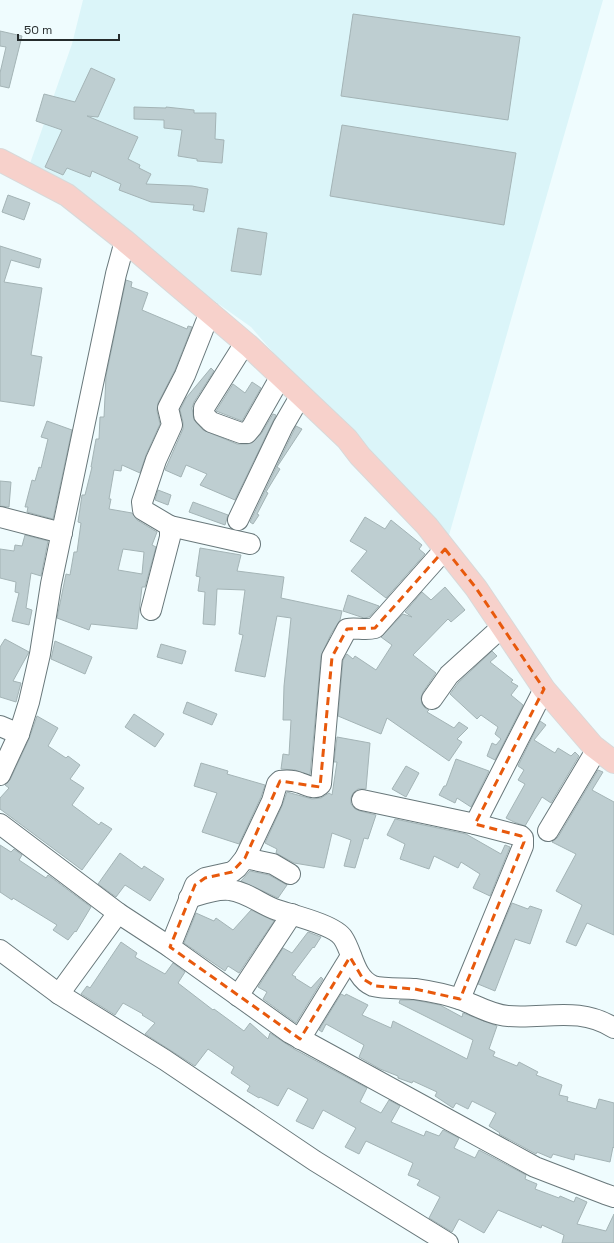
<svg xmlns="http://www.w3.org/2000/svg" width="614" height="1243" viewBox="0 0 614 1243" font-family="'Space Grotesk',sans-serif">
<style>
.built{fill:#dbf5f9}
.building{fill:#beced1;stroke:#a4b4b6;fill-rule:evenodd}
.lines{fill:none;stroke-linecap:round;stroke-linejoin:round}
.minor-casing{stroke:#69787b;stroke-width:22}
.major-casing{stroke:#d8d9d9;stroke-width:24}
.minor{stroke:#fff;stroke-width:20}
.major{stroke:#f7d1cb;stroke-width:22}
.marked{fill:none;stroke:#e8590c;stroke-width:3;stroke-dasharray:8 5;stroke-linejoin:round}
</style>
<rect width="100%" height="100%" fill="#effcfe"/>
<!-- built -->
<polygon class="built" points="83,0 603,0 445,549 251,327 28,169 72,44"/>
<!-- building -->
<g class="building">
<polygon points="353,14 520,37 508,120 341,96"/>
<polygon points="0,31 22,36 9,88 0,86 0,73 6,47 0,46"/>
<polygon points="91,68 115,79 98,117 87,116 138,137 128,159 140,165 139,168 151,174 146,184 192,186 208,189 204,212 193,210 194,205 151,202 119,190 121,184 92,171 90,177 67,168 63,175 45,167 62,130 36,121 44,94 75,102"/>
<polygon points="134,107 166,108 166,107 194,110 194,113 216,113 215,139 224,140 222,163 197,161 197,159 178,156 182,130 164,128 164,120 134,119"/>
<polygon points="342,125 516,153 504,225 330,196"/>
<polygon points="8,195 30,203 24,220 2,212"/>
<polygon points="238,228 267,233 261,275 231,271"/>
<polygon points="0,246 41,259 39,268 11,260 4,282 42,288 31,355 42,357 34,406 0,401"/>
<path d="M126,280L132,282L131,287L148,293L142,310L187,329L188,326L192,327L175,370L158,403L157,411L160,424L146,455L140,473L122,465L121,471L114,470L109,499H111L109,509L132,513L137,520L157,532L152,545L156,547L145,587H142L137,629L91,624L89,630L57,618L66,574L70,575L74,552H77L81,523L78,522L82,495H85L92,467H91L96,439H99L100,417H104L106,376ZM123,549L144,552L142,574L118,570Z"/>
<polygon points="211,368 214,371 194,402 192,408 194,420 203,430 237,444 247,444 252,443 261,434 273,414 276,415 235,500 200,485 207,474 186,465 181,477 165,470 183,429 183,422 180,410 186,398"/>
<polygon points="252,382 261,388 242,421 216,411 233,384 245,393"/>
<polygon points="47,421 72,430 53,519 27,512 28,507 25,507 32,480 35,481 39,467 41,468 48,439 41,437"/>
<polygon points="296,426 302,429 277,467 280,469 266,492 268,493 257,514 259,515 253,524 250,522"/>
<polygon points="0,481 11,482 9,507 0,506"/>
<polygon points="158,490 171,495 168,505 155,500"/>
<polygon points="193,502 228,515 225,525 189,512"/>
<polygon points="365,517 385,529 391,520 422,545 419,549 425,554 386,598 351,571 367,551 350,541"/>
<polygon points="25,535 48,541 41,576 31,573 26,608 32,610 29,625 12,621 19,593 15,592 16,582 0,578 0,549 14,551 15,545 22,546"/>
<polygon points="200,548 241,555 237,571 284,577 281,598 342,611 340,620 331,634 321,656 310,775 295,770 281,769 283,754 289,755 291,720 283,720 284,686 291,618 277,616 265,677 235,671 243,635 239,634 245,590 217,589 215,625 203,624 205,592 198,591 200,577 196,576"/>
<polygon points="445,587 465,610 451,622 448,619 413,655 436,673 423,692 421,698 422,704 425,708 429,710 427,712 454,728 459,722 468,728 457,739 462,742 449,761 387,718 381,734 338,716 343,660 347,654 353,659 355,656 376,670 392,645 381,637 403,614 412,617 405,612 422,592 431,600"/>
<polygon points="348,595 379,606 369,617 364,618 343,611"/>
<polygon points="5,639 29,652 13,681 21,683 16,702 0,697 0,647"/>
<polygon points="55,641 92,657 85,674 51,659"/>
<polygon points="161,644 186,651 182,664 157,657"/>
<polygon points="492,651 497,656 490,662 513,680 511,682 518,686 511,695 523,705 495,760 487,756 492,743 496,745 501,739 495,734 498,727 481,715 477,719 450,694 458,683"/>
<polygon points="187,702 217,714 212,725 183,713"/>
<polygon points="134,714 164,734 155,747 125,727"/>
<polygon points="37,716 58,728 48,746 66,758 68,756 80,765 70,779 84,788 72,805 99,825 101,822 112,829 82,870 0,809 0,798 9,788 5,785 10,780 29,739"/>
<polygon points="540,721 546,725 534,740 555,753 558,748 571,756 575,752 579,756 551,803 542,797 525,826 514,822 506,818 525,784 518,780 524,770 518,766"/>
<polygon points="337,737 370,743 366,789 358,789 353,793 351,798 351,804 355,809 360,811 376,815 368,839 364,838 355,868 344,866 351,840 332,833 324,868 294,863 276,853 277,849 265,843 282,806 287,792 312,799 321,798 329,793 332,795 337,762 334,762"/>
<polygon points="456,759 489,771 471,807 457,798 455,803 439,795 444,786 446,786"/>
<polygon points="201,763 228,771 227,774 265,785 261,797 239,844 202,832 217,793 194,786"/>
<polygon points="406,766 419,773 406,797 392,789"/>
<polygon points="598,770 603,772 592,790 614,802 614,935 587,923 576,946 566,942 582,905 556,891 576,854 552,842 558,837"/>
<polygon points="395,819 466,834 501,854 505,845 510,847 490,896 473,888 480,874 461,862 458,868 434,856 429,869 400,859 405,844 387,835"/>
<polygon points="0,845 11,852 14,849 22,855 19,860 46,878 48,875 91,907 76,932 75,931 68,940 53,930 57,925 13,898 12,900 0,892"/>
<polygon points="120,853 142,869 144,866 164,879 150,901 125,885 116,897 98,884"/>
<polygon points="250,871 269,875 287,885 278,898 241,881"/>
<polygon points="512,903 528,909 530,906 542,910 530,944 515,939 495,991 478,984"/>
<polygon points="251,910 274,921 239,973 228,966 225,971 184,943 196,913 214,921 216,918 233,930"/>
<polygon points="308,932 321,937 314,948 313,947 292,975 296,977 295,978 311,988 321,977 323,979 296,1023 263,999 267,992 258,987 283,948 292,953"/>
<polygon points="121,942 137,953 135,957 165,974 173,963 185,972 178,983 213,1010 214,1009 244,1031 250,1023 268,1039 270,1033 294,1049 367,1088 360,1102 381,1113 389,1100 400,1106 391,1122 424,1136 426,1131 439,1136 443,1130 459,1138 454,1148 475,1158 479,1150 526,1175 525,1179 537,1184 535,1189 559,1198 560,1196 574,1202 576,1197 587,1202 577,1224 606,1231 614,1214 614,1243 562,1243 564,1235 542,1225 541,1228 498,1210 484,1233 459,1219 452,1232 429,1218 440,1197 417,1185 420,1180 408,1175 413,1163 366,1141 359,1154 345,1147 356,1128 323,1110 313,1129 296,1121 308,1099 288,1088 278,1106 260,1097 259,1098 247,1091 250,1086 231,1073 234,1067 208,1049 195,1066 145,1034 155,1023 142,1015 143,1014 123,1003 115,1015 81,994 87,986 90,988"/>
<polygon points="341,994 345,996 346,994 368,1005 362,1015 391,1028 393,1021 467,1059 473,1040 399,1003 400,1000 414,1000 440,1005 462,1017 463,1013 497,1026 489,1049 495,1052 493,1056 517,1066 519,1062 538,1072 536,1075 562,1085 559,1095 568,1097 567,1101 596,1109 599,1099 614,1103 614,1148 613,1147 610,1162 575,1154 574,1160 553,1154 551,1158 537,1152 536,1154 499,1134 500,1133 489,1126 496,1113 472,1101 468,1109 456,1103 453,1108 435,1096 437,1092 413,1081 412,1083 398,1078 398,1076 380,1069 359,1057 364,1045 326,1024 322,1032 319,1030"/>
</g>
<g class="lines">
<defs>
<g id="minor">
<polyline points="245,343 204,408 204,415 211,422 241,433 247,433 252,427 281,376"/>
<polyline points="0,517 62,533"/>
<polyline points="238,520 283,426 301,395"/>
<polyline points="170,526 250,544"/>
<polyline points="151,610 170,537 170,526 143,510 142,502 156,460 172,425 168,408 185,375 210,312"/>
<polyline points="432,699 449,675 502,627"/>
<polyline points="0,726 19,734"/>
<polyline points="0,775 19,734 29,702 40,654 51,584 116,274 125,241"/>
<polyline points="362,800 475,824 521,836 523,838 523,846 460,999"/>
<polyline points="0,824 118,913 170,947 290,1033 535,1167 605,1194 614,1197"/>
<polyline points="475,824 544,689"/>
<polyline points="548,831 597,749"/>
<path d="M245,858L272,801L277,784L280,781C287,780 293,780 300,783C307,785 315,791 321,784L332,657L347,629C357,627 364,631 375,628L445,549"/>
<path d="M189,898C202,894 217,888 230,890C247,892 262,905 277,910C292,915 335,925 343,938C353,953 354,978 373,986C383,989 404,988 415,989C429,991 449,995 462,1000C477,1006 492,1015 508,1016C546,1019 579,1006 614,1028"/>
<polyline points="170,947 195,885 205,878 232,872 237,868 245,858 273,864 290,874"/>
<polyline points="0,950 59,994 165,1060 315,1161 448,1243"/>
<polyline points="59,994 118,913"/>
<polyline points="238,996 292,914"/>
<polyline points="300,1039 351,956"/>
</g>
<polyline id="major" points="0,160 67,195 125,241 249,346 347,439 360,456 427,526 445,549 476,588 544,689 593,746 614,762"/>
</defs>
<!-- minor casing -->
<use href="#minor" class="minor-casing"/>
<!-- major casing -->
<use href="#major" class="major-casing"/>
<!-- minor -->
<use href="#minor" class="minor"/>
<!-- major -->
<use href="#major" class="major"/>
</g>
<!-- marked area -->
<path class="marked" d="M445,549L476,588L544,689L475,824L521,836L524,842L460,999L415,989L375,986L363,979L350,957L300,1039L170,947L195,885L205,878L232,872L245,858L280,781L320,787L332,657L347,629L375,628Z"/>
<!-- scale -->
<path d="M18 34v6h101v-6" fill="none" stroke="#252b2c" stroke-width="2"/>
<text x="24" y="34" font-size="12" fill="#252b2c" stroke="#effcfe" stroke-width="3" paint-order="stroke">50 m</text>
</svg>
